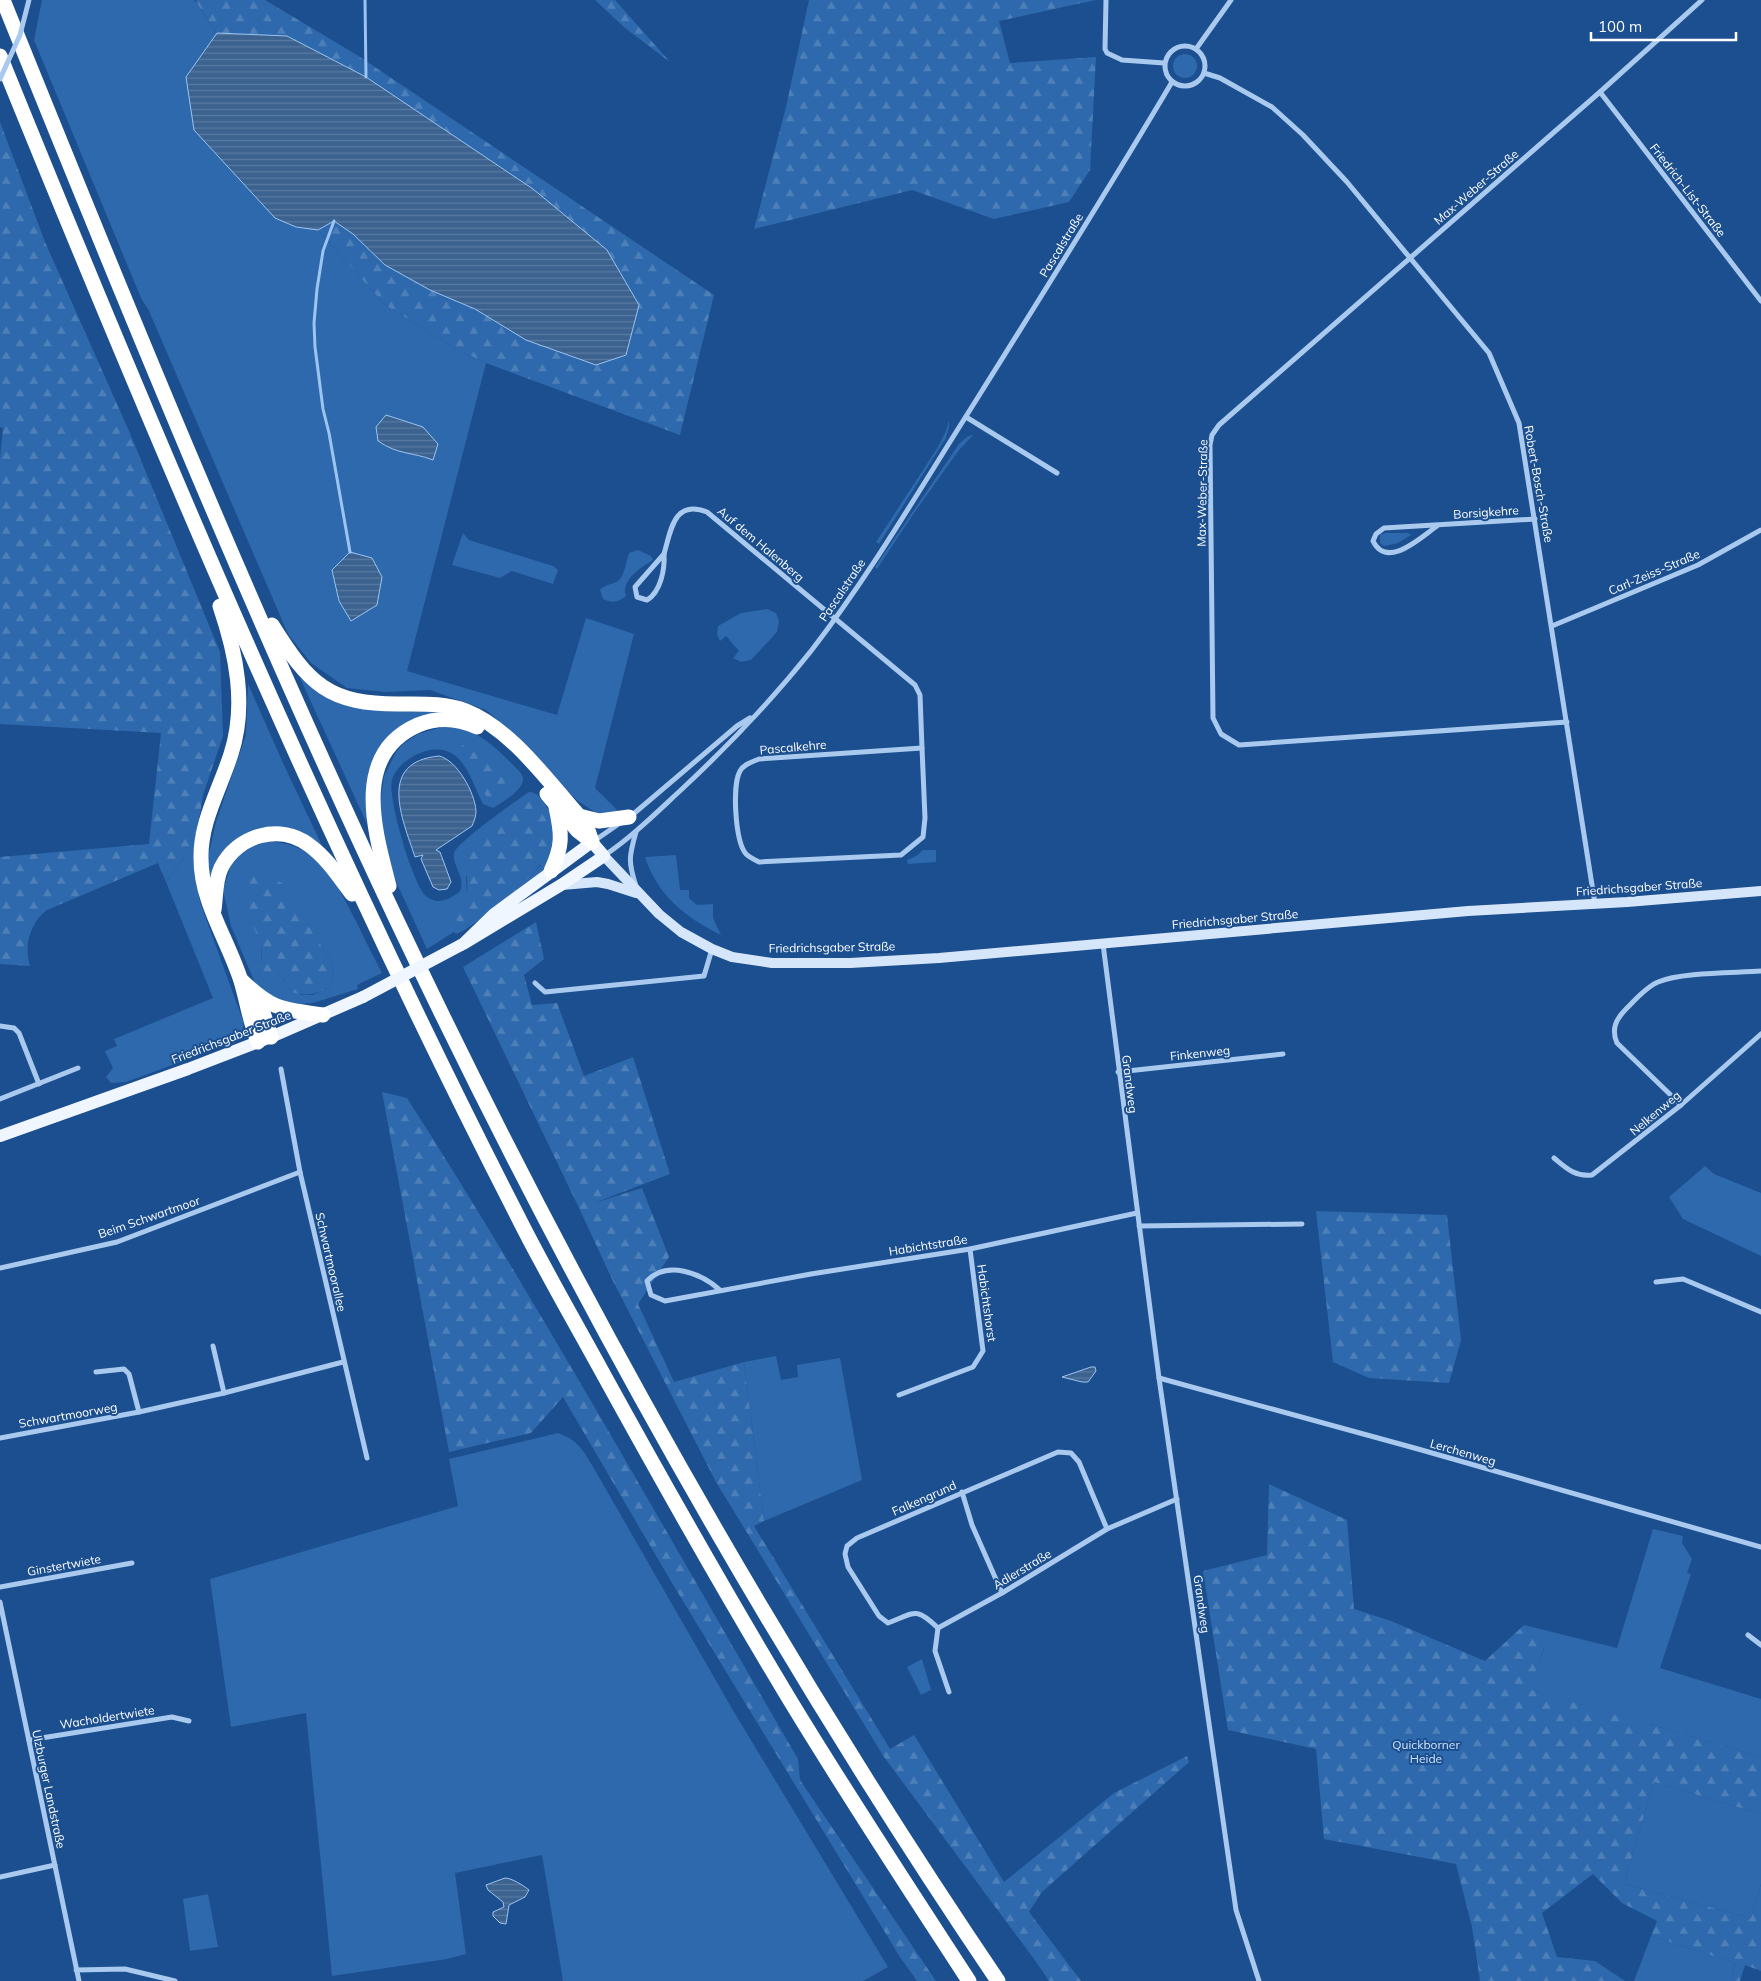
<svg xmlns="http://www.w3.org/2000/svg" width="1761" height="1981" viewBox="0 0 1761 1981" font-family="Mulish,sans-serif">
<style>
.green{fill:#2e69ad;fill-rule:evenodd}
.forest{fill:url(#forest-firs)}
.water{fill:url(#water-rules);stroke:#9cc4f0}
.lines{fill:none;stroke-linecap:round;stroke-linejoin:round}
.stream{stroke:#9cc4f0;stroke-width:3}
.street{stroke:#a9c9ee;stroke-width:5}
.secondary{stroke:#d6e6fa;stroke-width:10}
.primary{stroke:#f0f6ff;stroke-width:12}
.highway{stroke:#fff;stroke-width:15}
.street-bridge{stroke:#a9c9ee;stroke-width:5}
.primary-bridge{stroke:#f0f6ff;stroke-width:12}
.labels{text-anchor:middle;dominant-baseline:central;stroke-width:4;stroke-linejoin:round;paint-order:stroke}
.street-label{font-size:12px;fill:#fff;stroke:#1b4f8f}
.park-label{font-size:12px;fill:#cfe3fa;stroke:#1b4f8f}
</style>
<defs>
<pattern id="forest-firs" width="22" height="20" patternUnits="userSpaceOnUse" patternTransform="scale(1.25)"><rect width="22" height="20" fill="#2e69ad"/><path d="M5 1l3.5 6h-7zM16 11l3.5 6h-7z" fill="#4d80b9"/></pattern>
<pattern id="water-rules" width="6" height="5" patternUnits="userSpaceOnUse" patternTransform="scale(1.25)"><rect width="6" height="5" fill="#3c6290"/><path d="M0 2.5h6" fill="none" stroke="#597aa1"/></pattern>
</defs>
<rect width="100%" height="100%" fill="#1b4f8f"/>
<!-- green -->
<g class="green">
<path d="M42,0H194L217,33L186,77L296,227L318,230L385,305L460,351L486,363L407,671L557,715L586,618L634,634L595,788L619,812L598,814L578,801L554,779L517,736L486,710L430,690L385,692L347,688L311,663L288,634L149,311L141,298L34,40ZM386,415L423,427L433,459L420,455Z"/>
<circle cx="1185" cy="66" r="12"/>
<polygon points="949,420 949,427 946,438 879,544 876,542 938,447 946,431"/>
<polygon points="974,434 959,450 912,516 877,569 875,567 959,444 967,437"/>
<polygon points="463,533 469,540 553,566 558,570 553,584 512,571 500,578 452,565"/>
<polygon points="1385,533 1408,533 1411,535 1398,543 1384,546 1380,543 1380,535"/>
<path d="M638,550L651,556L653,560C640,568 621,580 626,596C618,603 612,603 603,599L600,590C605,584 612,585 618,581C625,575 626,561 629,553Z"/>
<polygon points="767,609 776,613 779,621 777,632 751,660 741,662 733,658 739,651 726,636 720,641 717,635 718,626 741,613"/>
<polygon points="300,678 342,702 445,710 444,714 376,753 368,772 366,793 369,828"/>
<path d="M248,684L283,763L325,852C316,845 307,836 297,831C275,821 244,830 228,846C217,856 213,879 210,893L206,866L216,822L246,735Z"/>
<path d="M446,726C474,728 493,744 512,764C516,768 523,773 523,779C524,789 501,804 493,808L483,804C470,778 462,742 426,751C412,755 396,766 392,780C387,797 413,885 426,896C438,906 450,899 460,891C466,876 452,867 454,853C456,843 517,800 529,792C539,792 545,804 550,812C556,824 555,833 552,845C551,851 551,859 547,864C529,893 491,912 463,931L456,934L454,932L427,949L393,875L379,811L384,776L396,752L403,744L418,734ZM541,865L524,883L462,927V906L467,898L466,876Z"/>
<path d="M266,842C316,840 336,882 356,921C364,938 373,956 382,973L357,985L358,989L313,1003L299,1004L279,1003L255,983L231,926L223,890L232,862L248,848ZM282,884L334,966L330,987L313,995H301L276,972H265L261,961L262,945Z"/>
<polygon points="923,850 936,850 936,862 908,864 907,860 916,856"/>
<path d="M676,855L680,890H689V898L697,905L713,904V918L721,935C686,918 657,895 645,857Z"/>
<path d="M184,858H193L200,902L243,1021C245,1033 237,1040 227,1045L126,1082L111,1083L106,1077L113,1068L105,1051L117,1046L114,1039L213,998L166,882Z"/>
<polygon points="1705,1166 1714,1174 1761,1193 1761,1256 1683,1219 1669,1197"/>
<polygon points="776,1356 781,1380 798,1377 797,1365 840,1358 862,1480 764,1521 744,1362"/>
<path d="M558,1433C577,1440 582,1448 592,1465L734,1712L888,1967L863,1981H563L542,1855L455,1873L466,1954L447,1959L332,1976L306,1713L231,1727L210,1579L458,1506L449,1459Z"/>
<polygon points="1653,1529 1683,1536 1682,1543 1692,1559 1687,1573 1691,1574 1660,1668 1761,1699 1761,1757 1528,1689 1544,1649 1524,1625 1617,1648"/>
<polygon points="922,1659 931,1690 921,1695 907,1667"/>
<polygon points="1654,1782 1761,1814 1761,1884 1751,1918 1624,1884"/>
<polygon points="208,1894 218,1947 190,1951 183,1899"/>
<polygon points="1651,1936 1735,1963 1731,1981 1634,1981"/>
</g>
<!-- forest -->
<g class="forest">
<polygon points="197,0 265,0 357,55 714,295 680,435 486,363 460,351 385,305 318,230 334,221 353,234 385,265 430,290 475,309 533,189 366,77 287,36 217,33 195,1"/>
<polygon points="595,0 615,0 670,62 625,28"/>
<polygon points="809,0 1096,0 999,21 1010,63 1096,57 1090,170 1069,202 994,219 912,190 754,229 786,107"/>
<path d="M0,122L45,242L129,431L220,652L223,736L203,795L193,858H184L166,882L158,863L47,910C29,924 24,945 30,966L0,964V857L149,844L161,733L0,724V458L3,428L0,427Z"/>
<path d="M469,742C482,747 502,759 504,775C506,781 504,789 504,795L495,801H489L467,762L461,746Z"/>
<path d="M531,801C540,806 542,813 547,822C550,827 549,831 549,837C550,876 491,907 462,927L451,913C480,895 459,879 471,854C475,846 484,832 491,826C502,816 519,809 531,801Z"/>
<path d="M251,876H266L282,883L334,966L330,987C313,995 307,997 289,991L285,980L276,972H265L261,970L262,945L243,906L245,889Z"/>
<polygon points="536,922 544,959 524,975 532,1005 557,1003 584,1076 633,1057 670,1174 594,1203 642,1188 669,1257 638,1304 674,1382 744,1362 764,1521 754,1526 890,1749 914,1735 1004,1882 1114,1793 1187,1756 1189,1762 1042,1892 1029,1912 1081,1981 1049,1981 1037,1963 884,1757 716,1482 612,1279 579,1208 463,967"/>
<path d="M382,1092L407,1098C545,1314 669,1538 798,1759L800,1780L936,1981H917L900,1957L672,1583L563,1397L531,1433L449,1452Z"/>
<polygon points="1316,1211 1447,1215 1461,1340 1449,1383 1369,1378 1333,1362"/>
<polygon points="1269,1484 1347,1520 1354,1609 1391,1621 1485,1661 1524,1625 1544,1648 1529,1689 1761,1757 1761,1814 1654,1782 1624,1884 1751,1918 1761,1884 1761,1971 1745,1965 1740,1981 1731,1981 1735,1963 1651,1936 1657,1921 1622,1903 1593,1874 1542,1913 1557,1957 1595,1961 1625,1981 1480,1981 1472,1927 1456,1864 1324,1839 1316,1749 1228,1730 1203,1571 1267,1555"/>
</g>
<!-- water -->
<g class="water">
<polygon points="217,33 287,36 366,77 533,189 607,250 639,305 626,355 596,365 526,340 475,309 430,290 385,265 353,234 334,221 318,230 296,227 275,218 194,130 186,77"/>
<path d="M386,415L423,427L438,444L433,460C413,452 398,455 378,441L376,427Z"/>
<polygon points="350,552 372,558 382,577 377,605 351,621 339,601 332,570"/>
<path d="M439,756C457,760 475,793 476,811C476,817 474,821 472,826L436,850L440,852L451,882L447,889L439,890L433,887L421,859L423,855L415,857C402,818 377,762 439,756Z"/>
<polygon points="1091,1367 1095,1367 1096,1371 1088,1382 1082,1382 1062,1377"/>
<path d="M505,1878C512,1878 524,1886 529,1890L525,1897L509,1905L506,1924L500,1923L493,1916V1912L504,1907L503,1902L488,1890L486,1885Z"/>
</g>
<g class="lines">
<!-- stream -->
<g class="stream">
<polyline points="365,0 366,77"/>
<polyline points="334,221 323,251 317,289 314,323 315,347 323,409 329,433 350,552"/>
</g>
<!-- street -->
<g class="street">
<polyline points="1106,0 1105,49 1107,53 1122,60 1164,63"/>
<circle cx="1185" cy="66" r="20"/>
<polyline points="1196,49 1231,0"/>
<polyline points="1204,73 1220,78 1272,107 1303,135 1347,182 1489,353 1519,423 1595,904"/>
<polyline points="1600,92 1761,301"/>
<polyline points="966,417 1057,473"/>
<path d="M1437,526C1421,537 1387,570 1373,541L1376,534L1384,528L1535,519"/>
<path d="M664,554C671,530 674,499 707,512L915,685L920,695L922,748"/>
<path d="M664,554C665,568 661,592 647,600L637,597L635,587Z"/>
<polyline points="1552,626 1698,565 1761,530"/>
<polyline points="1567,722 1239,745 1221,734 1213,718 1210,445 1212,435 1219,425 1600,92 1702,0"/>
<path d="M922,748L925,818L923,837L901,855L759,862C755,860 749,857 746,854C735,841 732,785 740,771C744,764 752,762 759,759Z"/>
<polyline points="631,816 737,726 750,718"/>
<polyline points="594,841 620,823"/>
<path d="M605,855C633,836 657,812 682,789C728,746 772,700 811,651C863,584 908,509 953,437C1027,319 1101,202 1172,82"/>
<path d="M636,886C628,862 629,856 636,832"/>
<polyline points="1103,944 1159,1378 1236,1910 1259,1981"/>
<polyline points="535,983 545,992 704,976 712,949"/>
<polyline points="0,1026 14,1028 19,1033 39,1084"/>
<polyline points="281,1069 300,1172 367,1458"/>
<polyline points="1118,1072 1283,1054"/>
<polyline points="0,1099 78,1068"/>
<path d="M1681,1105L1617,1043C1611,1029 1616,1019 1626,1009C1635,1000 1646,987 1658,982C1680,972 1736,973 1761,971"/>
<path d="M1554,1158C1566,1168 1575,1177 1592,1175L1681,1105L1761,1034"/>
<polyline points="1139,1226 1302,1224"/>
<polyline points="0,1268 117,1242 300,1172"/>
<polyline points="1656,1282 1683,1279 1761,1312"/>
<path d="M720,1290C701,1273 667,1260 647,1281L651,1295L665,1301L811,1274L970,1249L1137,1213"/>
<polyline points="213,1346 224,1393"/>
<polyline points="96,1372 124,1369 129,1374 139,1412"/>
<polyline points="1159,1378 1418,1449 1761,1547"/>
<polyline points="899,1395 973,1367 983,1351 970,1249"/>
<polyline points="0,1438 139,1412 224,1393 343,1362"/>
<polyline points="962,1492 972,1525 1002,1593"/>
<polyline points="0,1587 132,1563"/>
<polyline points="0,1602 79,1981"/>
<path d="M938,1628C915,1606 915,1613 888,1623L879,1616L848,1567L845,1554L847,1546L857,1538L1058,1452L1071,1453L1079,1462L1107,1529"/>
<polyline points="1748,1635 1761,1645"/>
<polyline points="949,1692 935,1651 938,1628 1002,1593 1107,1529 1177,1499"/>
<polyline points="29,1740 172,1717 189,1721"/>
<polyline points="0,1877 55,1865"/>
<polyline points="76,1970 125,1969 175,1981"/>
</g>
<!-- secondary -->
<g class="secondary">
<polyline points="604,856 659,914 681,932 712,949 732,957 772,963 850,963 939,958 1468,911 1627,902 1761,891"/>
<polyline points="562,885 597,882 608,884 636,893"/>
</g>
<!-- primary -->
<g class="primary">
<polyline points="461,945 463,944 561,885 604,856 592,842 494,914 463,944"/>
<polyline points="0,1136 188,1069 271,1037 363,997"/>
</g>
<!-- highway -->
<g class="highway">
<path d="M3,0C128,310 255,621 398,923C572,1290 771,1645 998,1981"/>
<path d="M0,56C159,448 324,838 517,1215C543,1267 572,1317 600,1368C661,1479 723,1589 788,1697C846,1793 908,1887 969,1981"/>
<path d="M220,606C236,653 247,705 231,754C220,789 200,822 201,859C201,902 228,940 241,981C247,1001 250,1022 258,1042"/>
<path d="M272,625C309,684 328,705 402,704C423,704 445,703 466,711C511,729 547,780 579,816L587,827L592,842"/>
<polyline points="547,794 577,830 591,841"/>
<polyline points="579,816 599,821 629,817"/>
<path d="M551,871C563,846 562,834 556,807"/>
<path d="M389,886C375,832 351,754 418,725C437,717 458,718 477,727"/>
<path d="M214,910C216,896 215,881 221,868C237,835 280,823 309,845C327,858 339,877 352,894"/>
<path d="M241,980C272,1010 281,1009 323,1015"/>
<polyline points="258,997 271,1037"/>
</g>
<!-- street-bridge -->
<polyline class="street-bridge" points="0,79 20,35 29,0"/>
<!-- primary-bridge -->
<polyline class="primary-bridge" points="363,997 461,945"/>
</g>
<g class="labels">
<!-- street labels -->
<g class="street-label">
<text transform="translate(1476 187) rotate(-41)">Max-Weber-Straße</text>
<text transform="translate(1688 190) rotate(52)">Friedrich-List-Straße</text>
<text transform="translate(1061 245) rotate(-59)">Pascalstraße</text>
<text transform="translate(1539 484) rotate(80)">Robert-Bosch-Straße</text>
<text transform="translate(1202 493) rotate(-89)">Max-Weber-Straße</text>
<text transform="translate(1486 512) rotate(-4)">Borsigkehre</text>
<text transform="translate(761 544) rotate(40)">Auf dem Halenberg</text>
<text transform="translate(1654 572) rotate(-23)">Carl-Zeiss-Straße</text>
<text transform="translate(842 590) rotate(-56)">Pascalstraße</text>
<text transform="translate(793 747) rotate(-5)">Pascalkehre</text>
<text transform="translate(1639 887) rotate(-4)">Friedrichsgaber Straße</text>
<text transform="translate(1235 919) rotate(-5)">Friedrichsgaber Straße</text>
<text transform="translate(832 947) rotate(-1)">Friedrichsgaber Straße</text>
<text transform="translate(231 1037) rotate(-21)">Friedrichsgaber Straße</text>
<text transform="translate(1200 1053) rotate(-6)">Finkenweg</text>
<text transform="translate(1130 1084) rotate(83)">Grandweg</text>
<text transform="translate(1655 1113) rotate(-40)">Nelkenweg</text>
<text transform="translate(149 1217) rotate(-19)">Beim Schwartmoor</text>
<text transform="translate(928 1245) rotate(-9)">Habichtstraße</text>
<text transform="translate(331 1262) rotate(77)">Schwartmoorallee</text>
<text transform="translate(987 1303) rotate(82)">Habichtshorst</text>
<text transform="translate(68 1415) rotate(-10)">Schwartmoorweg</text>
<text transform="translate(1463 1452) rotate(16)">Lerchenweg</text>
<text transform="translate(924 1498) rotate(-24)">Falkengrund</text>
<text transform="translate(64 1565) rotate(-10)">Ginstertwiete</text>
<text transform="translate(1022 1569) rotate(-31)">Adlerstraße</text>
<text transform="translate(1202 1604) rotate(82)">Grandweg</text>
<text transform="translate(107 1717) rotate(-9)">Wacholdertwiete</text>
<text transform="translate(49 1789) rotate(78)">Ulzburger Landstraße</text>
</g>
<!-- park labels -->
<g class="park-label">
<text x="1426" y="1744">Quickborner<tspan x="1426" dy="14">Heide</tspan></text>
</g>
</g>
<!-- scale -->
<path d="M1591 32v8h145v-8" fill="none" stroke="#ffffff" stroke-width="2.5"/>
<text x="1598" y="32" font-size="15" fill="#ffffff" stroke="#1b4f8f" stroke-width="4" paint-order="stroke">100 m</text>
</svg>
